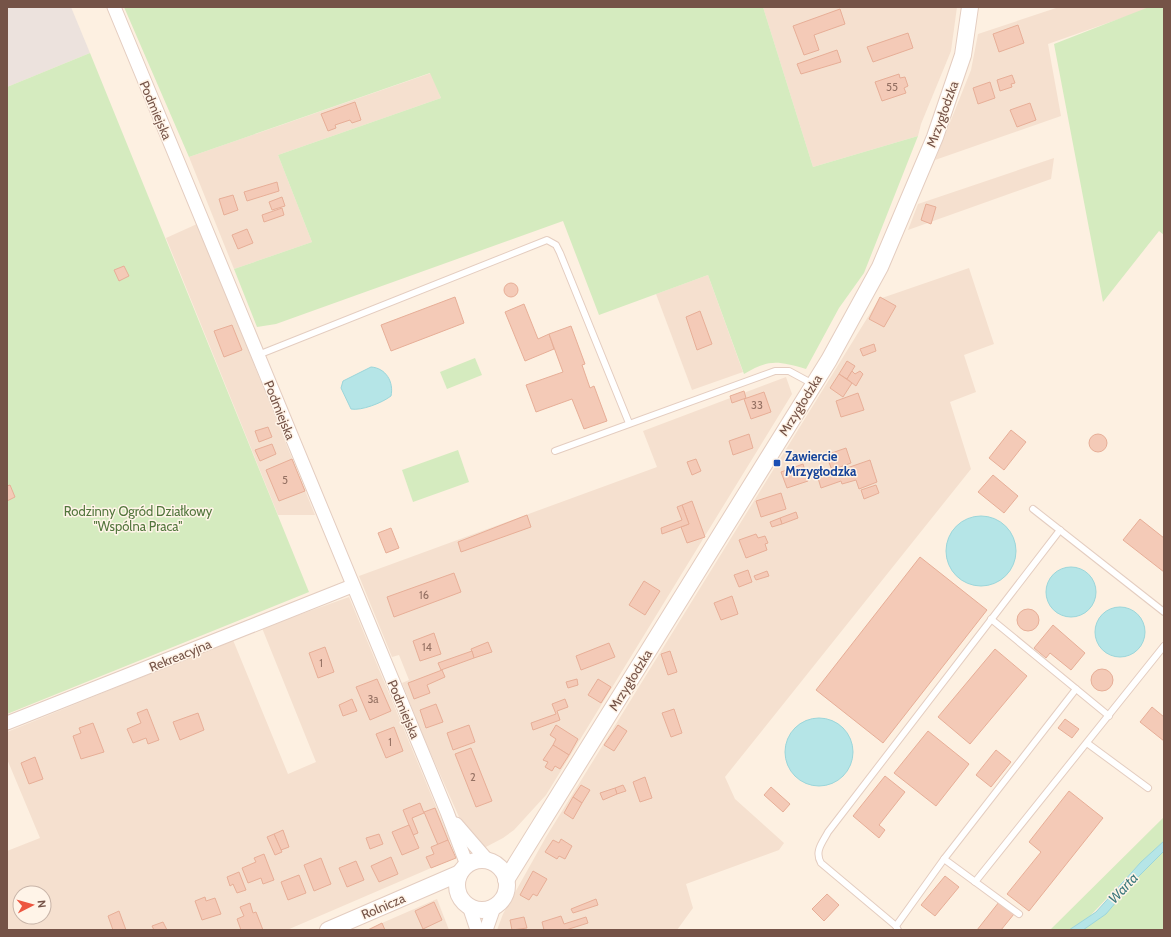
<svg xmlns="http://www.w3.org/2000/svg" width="1171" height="937" viewBox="0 0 1171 937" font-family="Cabin,sans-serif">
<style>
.residential{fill:#f5e0cf;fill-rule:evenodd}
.industrial{fill:#ece2dd}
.green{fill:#d5ebbf}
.water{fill:#b5e5e7;stroke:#9bd6da}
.building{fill:#f4cab7;stroke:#e7ae97}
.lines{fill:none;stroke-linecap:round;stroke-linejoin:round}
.service-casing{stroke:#e4cdc0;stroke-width:8}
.minor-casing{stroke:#e4cdc0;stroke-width:15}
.tertiary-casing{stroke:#e4cdc0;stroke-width:18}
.service{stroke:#fff;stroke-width:6}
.minor{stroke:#fff;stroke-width:13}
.tertiary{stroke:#fff;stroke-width:16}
.transit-dot{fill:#1a4fb4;stroke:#fff4e8;stroke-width:1.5}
.labels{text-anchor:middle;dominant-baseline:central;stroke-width:3;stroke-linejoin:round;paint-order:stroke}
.number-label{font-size:11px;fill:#957163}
.street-label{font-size:13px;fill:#755347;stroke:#fff4e8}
.transit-label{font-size:13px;font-weight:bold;fill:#164399;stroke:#fff4e8;text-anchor:start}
.park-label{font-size:13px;fill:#52763c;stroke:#fff4e8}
.water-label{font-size:14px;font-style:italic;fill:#3a777c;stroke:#fff4e8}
</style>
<rect width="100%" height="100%" fill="#fdf0e1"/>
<!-- residential -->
<g class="residential">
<polygon points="763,7 957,7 951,51 921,124 918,136 813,167"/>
<polygon points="1059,7 1153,7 1048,44 1061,116 935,160 971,70 978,34"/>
<polygon points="431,73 441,98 278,155 312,242 234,269 189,157"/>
<polygon points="1054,158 1051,179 908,230 918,204"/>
<polygon points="197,224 315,515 278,515 166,238"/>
<polygon points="969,268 994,344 964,355 976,392 950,402 971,469 725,777 735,799 784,843 779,850 686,884 693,908 677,930 497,930 503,914 546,837 879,299"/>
<polygon points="708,275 743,372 692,390 656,294"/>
<polygon points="786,377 792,394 546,795 514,830 503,838 484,848 463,826 423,736 402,683 409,680 399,655 392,657 359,576 657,467 643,431"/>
<path d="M349,597L449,838L453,856L452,859L287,930H7V851L40,838L7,759V732L233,640L288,774L316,762L262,628ZM20,893H44V917H20Z"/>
<polygon points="437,899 449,930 366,930"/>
</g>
<!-- industrial -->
<polygon class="industrial" points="7,7 71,7 90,53 7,87"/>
<!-- green -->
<g class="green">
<path d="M124,7H763L813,167L918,136L864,273L839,308L806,369C777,361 770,359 744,374L708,275L599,315L563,221L276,324L257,327L234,269L312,242L278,155L441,98L430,73L189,157Z"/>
<polygon points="1149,7 1164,7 1164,235 1159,231 1103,302 1054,44"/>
<polygon points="90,53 309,592 7,714 7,87"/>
<polygon points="475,358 482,375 447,389 440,372"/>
<polygon points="458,450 469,482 413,502 402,470"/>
<polygon points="1164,817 1164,841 1141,862 1090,916 1069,930 1050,930"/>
<polygon points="1164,851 1164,930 1083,930 1106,914 1132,883"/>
</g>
<!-- water -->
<g class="water">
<path d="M371,367C386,368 394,382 391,396C382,403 361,411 351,409L341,388L343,381Z"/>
<circle cx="981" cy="551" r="35"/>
<circle cx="1071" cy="592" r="25"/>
<circle cx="1120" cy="632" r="25"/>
<circle cx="819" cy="752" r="34"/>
<polygon points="1164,841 1164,851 1132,883 1106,914 1083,930 1069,930 1096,912 1141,862"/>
</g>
<!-- building -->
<g class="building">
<polygon points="840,9 845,24 814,35 819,50 804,55 793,26"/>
<polygon points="1018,25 1024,43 999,52 993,34"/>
<polygon points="908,33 913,48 873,62 867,47"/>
<polygon points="837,50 841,62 801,74 797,64"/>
<polygon points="899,74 900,78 905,77 908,86 904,88 906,93 882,101 875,82"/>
<polygon points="1012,75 1015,83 1011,84 1012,87 1000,91 997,80"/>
<polygon points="990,82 995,98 978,104 973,88"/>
<polygon points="355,102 361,120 352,123 350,120 335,125 336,128 328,131 321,114"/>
<polygon points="1030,103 1036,120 1017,127 1010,110"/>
<polygon points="277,182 279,191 247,201 244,192"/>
<polygon points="233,195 238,210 224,215 219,199"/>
<polygon points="282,197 285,206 272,210 269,202"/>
<polygon points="926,204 936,207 931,224 921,220"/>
<polygon points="282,208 284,215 264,222 262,215"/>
<polygon points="247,229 253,243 238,249 232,235"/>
<polygon points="124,266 129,276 119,281 114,270"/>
<circle cx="511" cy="290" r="7"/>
<polygon points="455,297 464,323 391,351 381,325"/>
<polygon points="880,297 896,306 884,327 869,319"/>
<polygon points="524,304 538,339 549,334 554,349 525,361 505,312"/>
<polygon points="700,311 712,344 697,350 686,317"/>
<polygon points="232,325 242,350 224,357 214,331"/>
<polygon points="571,326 585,364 582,365 590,388 594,386 607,421 584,429 572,399 536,412 526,385 563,372 549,334"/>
<polygon points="874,344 876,351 863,356 860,349"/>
<polygon points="847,361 855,366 847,379 839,374"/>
<polygon points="852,371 855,374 860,371 863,374 856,386 847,379"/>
<polygon points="839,374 852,383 843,397 830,388"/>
<polygon points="744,391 746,398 732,403 730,396"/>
<polygon points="764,392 771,412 751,419 744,399"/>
<polygon points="858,393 864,410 841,417 836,401"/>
<polygon points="268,427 272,437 259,442 255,431"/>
<polygon points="1011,430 1026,442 1004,470 989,458"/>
<polygon points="749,434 753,448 733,455 729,441"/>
<circle cx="1098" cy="443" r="9"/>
<polygon points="272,444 276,454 260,461 255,450"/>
<polygon points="846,448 851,463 832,470 826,455"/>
<polygon points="292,459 305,491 279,501 266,470"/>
<polygon points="696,459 701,471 692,475 687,462"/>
<polygon points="870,460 877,482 859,489 856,480 842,484 841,481 821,488 818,478"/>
<polygon points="803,464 808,481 787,488 781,472"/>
<polygon points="993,475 1018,496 1004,513 978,492"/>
<polygon points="10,485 15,497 7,501 7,486"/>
<polygon points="876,485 879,493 864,499 861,490"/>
<polygon points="781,493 786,509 761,517 756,501"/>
<polygon points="692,501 705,537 687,543 681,527 689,524 682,505"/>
<polygon points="682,505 689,524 662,534 661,528 682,520 677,507"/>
<polygon points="796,512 798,518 782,524 780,518"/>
<polygon points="527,515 531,527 461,552 458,542"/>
<polygon points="780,518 782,524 772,527 770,522"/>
<polygon points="1140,519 1164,538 1164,572 1123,540"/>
<polygon points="391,528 399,548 386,553 378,533"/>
<polygon points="756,534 758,538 765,536 768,543 765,544 767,550 746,558 739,540"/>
<polygon points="920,557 987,610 883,743 816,690"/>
<polygon points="748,570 752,582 739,587 734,575"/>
<polygon points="767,571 769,576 756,580 754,576"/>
<polygon points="454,573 461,592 394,617 387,597"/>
<polygon points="644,581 660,591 645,615 629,605"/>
<polygon points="732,596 738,614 721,620 714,603"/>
<circle cx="1028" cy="620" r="11"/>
<polygon points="1053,625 1085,653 1071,670 1050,653 1046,658 1034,648"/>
<polygon points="434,633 441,654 420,661 413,641"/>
<polygon points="488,642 492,652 474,658 471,649"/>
<polygon points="609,643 615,657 581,670 576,656"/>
<polygon points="325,647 334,672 318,678 309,653"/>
<polygon points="995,649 1027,676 970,744 938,717"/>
<polygon points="472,651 474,658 441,670 438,663"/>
<polygon points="670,651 677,672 668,675 661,654"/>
<circle cx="1102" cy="680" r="11"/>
<polygon points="442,670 445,677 427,685 430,693 414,699 408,683"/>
<polygon points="377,679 391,711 370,720 356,687"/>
<polygon points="577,679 578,685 568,688 566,682"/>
<polygon points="598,679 611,687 601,703 588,695"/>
<polygon points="352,699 357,711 343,716 339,705"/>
<polygon points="565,699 568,707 557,711 560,720 533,730 531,723 556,714 552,704"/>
<polygon points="436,704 443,722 426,728 420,710"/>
<polygon points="1152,707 1164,717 1164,741 1140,722"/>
<polygon points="147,709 159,740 148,744 146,738 133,743 127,729 141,723 137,713"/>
<polygon points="674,709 682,733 671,737 662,713"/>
<polygon points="198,713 204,730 180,740 173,722"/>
<polygon points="1065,719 1079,729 1072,738 1058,728"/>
<polygon points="93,723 104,752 81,759 73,736 81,733 79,728"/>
<polygon points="469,725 475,742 453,750 447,733"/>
<polygon points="556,725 578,739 569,755 553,745 556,739 550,735"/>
<polygon points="618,725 627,731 614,751 604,745"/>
<polygon points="394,727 403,751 386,758 376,734"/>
<polygon points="928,731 969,764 936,806 894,773"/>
<polygon points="553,745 569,755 560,769 555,766 552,771 545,767 548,762 543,760"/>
<polygon points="471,748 492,801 476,807 455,754"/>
<polygon points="996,750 1011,762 991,787 976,775"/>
<polygon points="35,757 43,779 29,784 21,763"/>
<polygon points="885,776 905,792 879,825 885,830 879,838 853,816"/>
<polygon points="645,777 652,798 640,802 633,782"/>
<polygon points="581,785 590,790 582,803 573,797"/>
<polygon points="623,785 626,791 617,794 615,788"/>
<polygon points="771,787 790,804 783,812 764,795"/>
<polygon points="615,788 617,794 603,800 600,793"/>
<polygon points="1069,791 1103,818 1029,911 1007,894 1041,852 1029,842"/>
<polygon points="573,797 582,803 573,819 564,813"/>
<polygon points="420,803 424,813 412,818 418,833 413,835 403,810"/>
<polygon points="435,808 448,840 438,845 424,812"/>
<polygon points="409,825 419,848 402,855 392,832"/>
<polygon points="283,830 289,847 281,850 274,834"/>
<polygon points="274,834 282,852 275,855 267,837"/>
<polygon points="379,834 383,844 370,849 366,838"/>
<polygon points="561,839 572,846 565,859 559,856 557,859 545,852 553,840 559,843"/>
<polygon points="448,840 456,858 431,868 426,857 434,854 431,847"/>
<polygon points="264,854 274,880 263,884 261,878 248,883 242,868 256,862 254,858"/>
<polygon points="391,857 398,874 379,882 371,866"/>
<polygon points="321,858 331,884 314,891 304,865"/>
<polygon points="356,861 364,880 347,887 339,868"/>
<polygon points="533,871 547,879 537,896 533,894 529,900 520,895"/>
<polygon points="239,872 246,890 237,893 233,884 230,886 227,877"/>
<polygon points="299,875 306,893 288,900 281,882"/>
<polygon points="945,876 959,887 935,916 921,905"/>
<polygon points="827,894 839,905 824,921 812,909"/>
<polygon points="205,897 206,901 215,898 221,914 202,920 195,901"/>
<polygon points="596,899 598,905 573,913 571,909"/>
<polygon points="434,902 442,920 423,929 415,911"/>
<polygon points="999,902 1014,914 1001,930 977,930"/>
<polygon points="250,903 253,913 256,912 263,930 241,930 237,919 244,916 240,907"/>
<polygon points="119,911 126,930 113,930 108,916"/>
<polygon points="561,916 564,924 586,917 588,923 566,930 544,930 542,922"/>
<polygon points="524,917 527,928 512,930 510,920"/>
<polygon points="163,922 167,930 154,930 152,926"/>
<polygon points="382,923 385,930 368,930"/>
</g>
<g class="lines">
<defs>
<g id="service">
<polyline points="258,355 547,240 556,245 560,253 629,423"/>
<polyline points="555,451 775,371 789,371 813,384"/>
<polyline points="1033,509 1164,612"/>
<polyline points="991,619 1109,716"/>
<polyline points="1087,743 1148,788"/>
<polyline points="944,859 1019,914"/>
<polyline points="975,882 1164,646"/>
<path d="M896,926L821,863C814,851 823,842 828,832L1060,530"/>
<polyline points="898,930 896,926 944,859 1076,689"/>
</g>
<g id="minor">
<polyline points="114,7 447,812 467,865"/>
<polyline points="7,723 352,586"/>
<polyline points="456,824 488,861"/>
<polyline points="469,906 477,930"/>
<polyline points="486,930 494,907"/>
</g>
<g id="tertiary">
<circle cx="482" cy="885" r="25"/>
<polyline points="506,880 829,360 880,267 935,137 963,55 970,7"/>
<polyline points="328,930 460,873"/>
</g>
</defs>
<!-- service casing -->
<use href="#service" class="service-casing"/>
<!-- minor casing -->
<use href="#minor" class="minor-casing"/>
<!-- tertiary casing -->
<use href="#tertiary" class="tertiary-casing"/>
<!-- service -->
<use href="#service" class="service"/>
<!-- minor -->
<use href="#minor" class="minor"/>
<!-- tertiary -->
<use href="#tertiary" class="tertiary"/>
</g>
<!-- markers -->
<rect class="transit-dot" x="773" y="459" width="8" height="8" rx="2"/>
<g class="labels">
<!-- number labels -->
<g class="number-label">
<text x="892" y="87">55</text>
<text x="757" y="405">33</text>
<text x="285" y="480">5</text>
<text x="424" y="595">16</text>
<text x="427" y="647">14</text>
<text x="321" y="663">1</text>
<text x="373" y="699">3a</text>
<text x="390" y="742">1</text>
<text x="473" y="777">2</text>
</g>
<!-- street labels -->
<g class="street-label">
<text transform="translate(156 110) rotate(67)">Podmiejska</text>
<text transform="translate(942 114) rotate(-70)">Mrzygłodzka</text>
<text transform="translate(800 405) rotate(-58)">Mrzygłodzka</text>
<text transform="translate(280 410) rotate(68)">Podmiejska</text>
<text transform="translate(180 655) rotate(-22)">Rekreacyjna</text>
<text transform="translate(630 680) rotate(-58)">Mrzygłodzka</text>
<text transform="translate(404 709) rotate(67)">Podmiejska</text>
<text transform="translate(383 906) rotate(-23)">Rolnicza</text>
</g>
<!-- transit labels -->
<g class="transit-label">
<text x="785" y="456">Zawiercie<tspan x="785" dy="15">Mrzygłodzka</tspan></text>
</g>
<!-- park labels -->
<g class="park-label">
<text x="138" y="511">Rodzinny Ogród Działkowy<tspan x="138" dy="15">"Wspólna Praca"</tspan></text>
</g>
<!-- water labels -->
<g class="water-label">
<text transform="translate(1123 888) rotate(-47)">Warta</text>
</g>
</g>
<!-- border -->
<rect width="1171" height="937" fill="none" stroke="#755347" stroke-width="16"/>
<!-- north arrow -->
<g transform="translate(32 905) rotate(84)"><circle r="19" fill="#fff4e8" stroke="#c8b4a8"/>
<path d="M0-3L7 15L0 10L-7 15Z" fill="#ed5640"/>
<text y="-6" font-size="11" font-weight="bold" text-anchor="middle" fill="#755347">N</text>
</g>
</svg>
